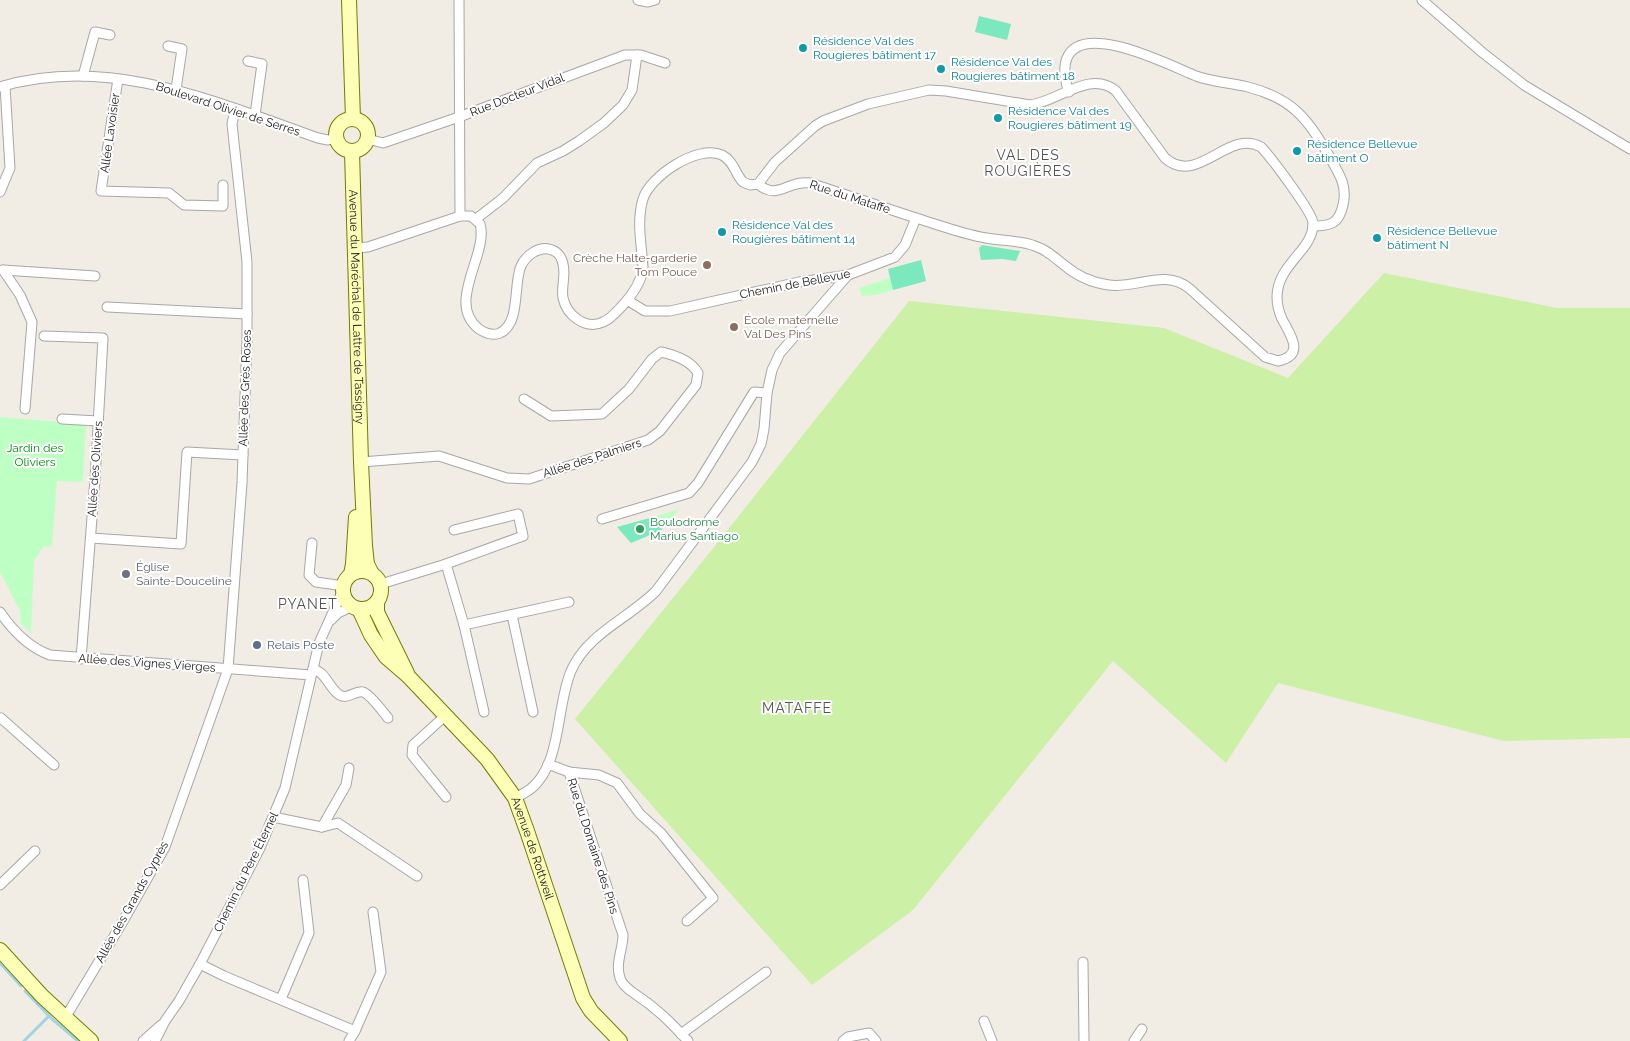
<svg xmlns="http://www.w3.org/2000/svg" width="1630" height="1041" viewBox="0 0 1630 1041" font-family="Raleway,sans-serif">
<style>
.grass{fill:#cbf0a6}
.park{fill:#beffc3}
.pitch{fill:#7be8bd}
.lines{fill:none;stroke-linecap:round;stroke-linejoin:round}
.stream{stroke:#a1d5e3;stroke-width:3}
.street-casing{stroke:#a7a7a7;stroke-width:11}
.secondary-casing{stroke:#717d00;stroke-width:16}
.street{stroke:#fff;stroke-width:9}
.secondary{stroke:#fcffb5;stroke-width:14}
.culture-dot{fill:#0f9aa8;stroke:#fff;stroke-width:2}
.education-dot{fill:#8d6e63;stroke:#fff;stroke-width:2}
.leisure-dot{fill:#2e9e5b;stroke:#fff;stroke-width:2}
.worship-dot{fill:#6b7280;stroke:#fff;stroke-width:2}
.service-dot{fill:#5c6f8a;stroke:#fff;stroke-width:2}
.labels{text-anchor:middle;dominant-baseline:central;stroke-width:4;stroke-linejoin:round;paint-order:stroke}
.culture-label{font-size:12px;fill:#0d838f;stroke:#fff;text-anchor:start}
.street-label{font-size:12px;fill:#202020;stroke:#fff}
.education-label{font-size:12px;fill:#785e54;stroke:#fff;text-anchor:end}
.park-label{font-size:12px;fill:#018a0b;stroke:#fff}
.leisure-label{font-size:12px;fill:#27864d;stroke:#fff;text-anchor:start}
.worship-label{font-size:12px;fill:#5b616d;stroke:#fff;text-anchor:start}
.service-label{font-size:12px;fill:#4e5e75;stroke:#fff;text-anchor:start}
.neighbourhood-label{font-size:14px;letter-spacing:1px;fill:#535353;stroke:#fff}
</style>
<rect width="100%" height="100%" fill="#f1ede5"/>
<!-- grass -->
<polygon class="grass" points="1384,273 1557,308 1630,308 1630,738 1504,741 1278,683 1226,763 1113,661 913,910 812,985 575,719 715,546 909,301 1164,328 1288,378"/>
<!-- park -->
<g class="park">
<polygon points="890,278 893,290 875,295 862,296 859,288"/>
<polygon points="0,417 86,424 83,482 57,481 52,546 43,547 34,560 31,633 20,622 21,613 0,572"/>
<polygon points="679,509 662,530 657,516"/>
</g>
<!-- pitch -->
<g class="pitch">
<polygon points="979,16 1011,24 1007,40 975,32"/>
<polygon points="982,245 1020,251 1016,261 1002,259 981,260 979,248"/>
<polygon points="921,260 926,281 893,290 888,269"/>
<polygon points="657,516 662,530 631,543 617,527"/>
</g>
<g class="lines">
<!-- stream -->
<g class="stream">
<polyline points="0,963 21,986"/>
<polyline points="25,991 52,1019 78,1041"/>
<polyline points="24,1041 49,1016"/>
</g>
<defs>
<g id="street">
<polyline points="459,0 460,216"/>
<polyline points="638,0 648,2 655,0"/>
<polyline points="1422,0 1483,53 1524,85 1630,149"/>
<polyline points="168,46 182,49 176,89"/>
<polyline points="248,61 262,64 255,115"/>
<polyline points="83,76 95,32 110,35"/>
<polyline points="118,79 101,191 169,193 184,205 223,206 223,185"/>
<path d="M0,87C109,54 216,102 318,138L328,140L336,138"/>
<path d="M1069,92C1065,82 1063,67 1067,58C1083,20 1171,66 1196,76C1213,82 1231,83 1248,87C1291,98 1308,118 1329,156C1338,172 1348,185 1343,205C1339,224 1330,226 1313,226"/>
<polyline points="368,139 383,143 459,117 625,55 641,55 665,63"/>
<path d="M758,184C778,201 787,180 810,183L916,218"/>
<polyline points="0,192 10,168 5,86"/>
<polyline points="476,219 503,198 537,163 563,151 579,141 604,123 623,105 632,90 637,55"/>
<path d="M353,248L368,247L460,216H471L480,224C489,254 445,303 479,329C485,333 493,336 500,333C521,323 513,284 521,266C526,255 540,245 552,250C558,252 562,258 563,264C566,275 561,287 563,298C567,316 586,330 603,322C611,319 617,311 623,305C632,295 641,282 643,269C642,246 636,222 643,199C650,176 698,144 722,155C734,161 735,174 743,182L750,185L758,184L775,162L815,126L823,121L868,104L929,90L946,91L1030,105C1058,102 1090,69 1116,91L1165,158C1198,187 1228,128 1261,147C1270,156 1313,213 1313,223C1314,250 1277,264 1277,297C1277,304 1279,312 1282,319C1290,334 1306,355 1278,361L1265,357L1190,289C1165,268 1137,289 1109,285C1092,283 1076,275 1064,265C1054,257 1047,250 1035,246C1019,240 1002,241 986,238C962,234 939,225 916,218L905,245L895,257L848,275L799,282L670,311H645L627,300"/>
<polyline points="3,270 20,295 32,322 25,409"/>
<polyline points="3,270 95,276"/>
<polyline points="107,307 247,314"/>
<polyline points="44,336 103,338 95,479 81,659"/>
<polyline points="62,419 98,421"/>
<path d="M361,462L439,456L507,478L529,479L648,440L660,431L696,385L698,373C691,361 675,355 661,352L652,359L629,389L602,414L551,416L524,399"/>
<polyline points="602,519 689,493 698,483 754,392 767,393"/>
<polyline points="91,538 181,544 187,452 243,455"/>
<polyline points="312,543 309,575 316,582 344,586"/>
<polyline points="446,564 464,625 484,712"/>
<polyline points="381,584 446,564 523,536 518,514 454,530"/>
<path d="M0,612C13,631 28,647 50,655L311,675"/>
<polyline points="512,615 533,712"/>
<polyline points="331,620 338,613 353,606"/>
<polyline points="464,625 569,602"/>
<path d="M313,669C325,672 328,685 337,693C347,702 354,690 363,692C370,694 383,712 388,718"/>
<polyline points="446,715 413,745 412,755 446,797"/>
<polyline points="0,719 1,718 54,765"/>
<polyline points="548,764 569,772"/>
<path d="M515,798C521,795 529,791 534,786C562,758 556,707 571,671C588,633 628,619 656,591L752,462L761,444L764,429L767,393L772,370L780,353L848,275"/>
<polyline points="273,817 322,827 338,823 417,876"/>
<polyline points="322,827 346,785 349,768"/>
<polyline points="0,885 35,851"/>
<path d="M687,921L713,898L661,833L640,814L617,783L599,775L569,772L623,935C623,949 615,963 620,978C622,985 629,990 635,994C658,1009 670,1022 688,1041"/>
<polyline points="1083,962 1084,1041"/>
<polyline points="200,964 224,976 355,1031"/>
<polyline points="281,999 309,933 303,880"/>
<polyline points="65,1018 122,923 165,847 228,669 242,483 247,340 247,262 232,124 235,109"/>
<polyline points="984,1021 992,1041"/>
<polyline points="681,1034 766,972"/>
<polyline points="143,1041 161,1025"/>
<polyline points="155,1041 165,1021 179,1001 200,964 259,850 285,788 319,643 343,590"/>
<polyline points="349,1041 355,1031 381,972 373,912"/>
<polyline points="843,1041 848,1037 869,1033 876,1041"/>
<polyline points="1134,1041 1142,1029"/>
</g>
<g id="secondary">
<polyline points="349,0 353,119"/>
<circle cx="352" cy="135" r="16"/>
<path id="s1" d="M352,152L361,462L365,546L367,564L371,572"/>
<circle cx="362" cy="590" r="19"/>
<polyline points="351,574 353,564 356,517"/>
<polyline points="377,602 377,612 407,673"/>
<path id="s2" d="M359,609L371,635L386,657L408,676L487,759L515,798L527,831L583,998L591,1011L620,1041"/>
<polyline points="0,950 42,996 91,1041"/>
</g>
</defs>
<!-- street casing -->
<use href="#street" class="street-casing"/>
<!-- secondary casing -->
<use href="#secondary" class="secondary-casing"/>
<!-- street -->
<use href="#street" class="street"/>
<!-- secondary -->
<use href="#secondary" class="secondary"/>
</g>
<!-- markers -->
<g class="culture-dot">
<circle cx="803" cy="48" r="5"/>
<circle cx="941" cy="69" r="5"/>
<circle cx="998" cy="118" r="5"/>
<circle cx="1297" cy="151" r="5"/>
<circle cx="722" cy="232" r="5"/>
<circle cx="1377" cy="238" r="5"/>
</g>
<g class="education-dot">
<circle cx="707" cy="265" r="5"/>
<circle cx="734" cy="327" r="5"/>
</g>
<circle class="leisure-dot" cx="640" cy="529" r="5"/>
<circle class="worship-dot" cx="126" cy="574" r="5"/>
<circle class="service-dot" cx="257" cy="645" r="5"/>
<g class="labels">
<!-- culture labels -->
<g class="culture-label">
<text x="813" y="41">Résidence Val des<tspan x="813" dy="14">Rougieres bâtiment 17</tspan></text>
<text x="951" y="62">Résidence Val des<tspan x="951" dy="14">Rougieres bâtiment 18</tspan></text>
<text x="1008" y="111">Résidence Val des<tspan x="1008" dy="14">Rougieres bâtiment 19</tspan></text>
<text x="1307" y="144">Résidence Bellevue<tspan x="1307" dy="14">bâtiment O</tspan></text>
<text x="732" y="225">Résidence Val des<tspan x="732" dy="14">Rougières bâtiment 14</tspan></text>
<text x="1387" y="231">Résidence Bellevue<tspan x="1387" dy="14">bâtiment N</tspan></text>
</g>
<!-- street labels -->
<g class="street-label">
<text transform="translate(517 95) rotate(-21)">Rue Docteur Vidal</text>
<text transform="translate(228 109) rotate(18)">Boulevard Olivier de Serres</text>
<text transform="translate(110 133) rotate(-82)">Allée Lavoisier</text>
<text transform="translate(850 197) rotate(18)">Rue du Mataffe</text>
<text transform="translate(795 284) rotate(-11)">Chemin de Bellevue</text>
<text stroke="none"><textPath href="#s1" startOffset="155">Avenue du Maréchal de Lattre de Tassigny</textPath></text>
<text transform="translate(245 388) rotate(-88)">Allée des Grès Roses</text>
<text transform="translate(592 458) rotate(-18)">Allée des Palmiers</text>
<text transform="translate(95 469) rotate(-86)">Allée des Oliviers</text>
<text transform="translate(147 663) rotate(4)">Allée des Vignes Vierges</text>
<text transform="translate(593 846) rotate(72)">Rue du Domaine des Pins</text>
<text stroke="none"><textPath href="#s2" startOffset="300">Avenue de Rottweil</textPath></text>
<text transform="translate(246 872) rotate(-64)">Chemin du Père Éternel</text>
<text transform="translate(132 902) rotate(-61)">Allée des Grands Cyprès</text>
</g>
<!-- education labels -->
<g class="education-label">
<text x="697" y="258">Crèche Halte-garderie<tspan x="697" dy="14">Tom Pouce</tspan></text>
<text x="744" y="320" text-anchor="start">École maternelle<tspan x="744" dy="14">Val Des Pins</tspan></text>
</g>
<!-- park labels -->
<g class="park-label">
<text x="35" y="448">Jardin des<tspan x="35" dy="14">Oliviers</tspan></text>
</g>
<!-- leisure labels -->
<g class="leisure-label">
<text x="650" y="522">Boulodrome<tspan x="650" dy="14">Marius Santiago</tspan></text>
</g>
<!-- worship labels -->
<g class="worship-label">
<text x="136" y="567">Église<tspan x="136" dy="14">Sainte-Douceline</tspan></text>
</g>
<!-- service labels -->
<g class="service-label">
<text x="267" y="645">Relais Poste</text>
</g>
<!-- neighbourhood labels -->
<g class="neighbourhood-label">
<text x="1028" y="155">VAL DES<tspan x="1028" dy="16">ROUGIÈRES</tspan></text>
<text x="308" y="604">PYANET</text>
<text x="797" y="708">MATAFFE</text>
</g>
</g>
</svg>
